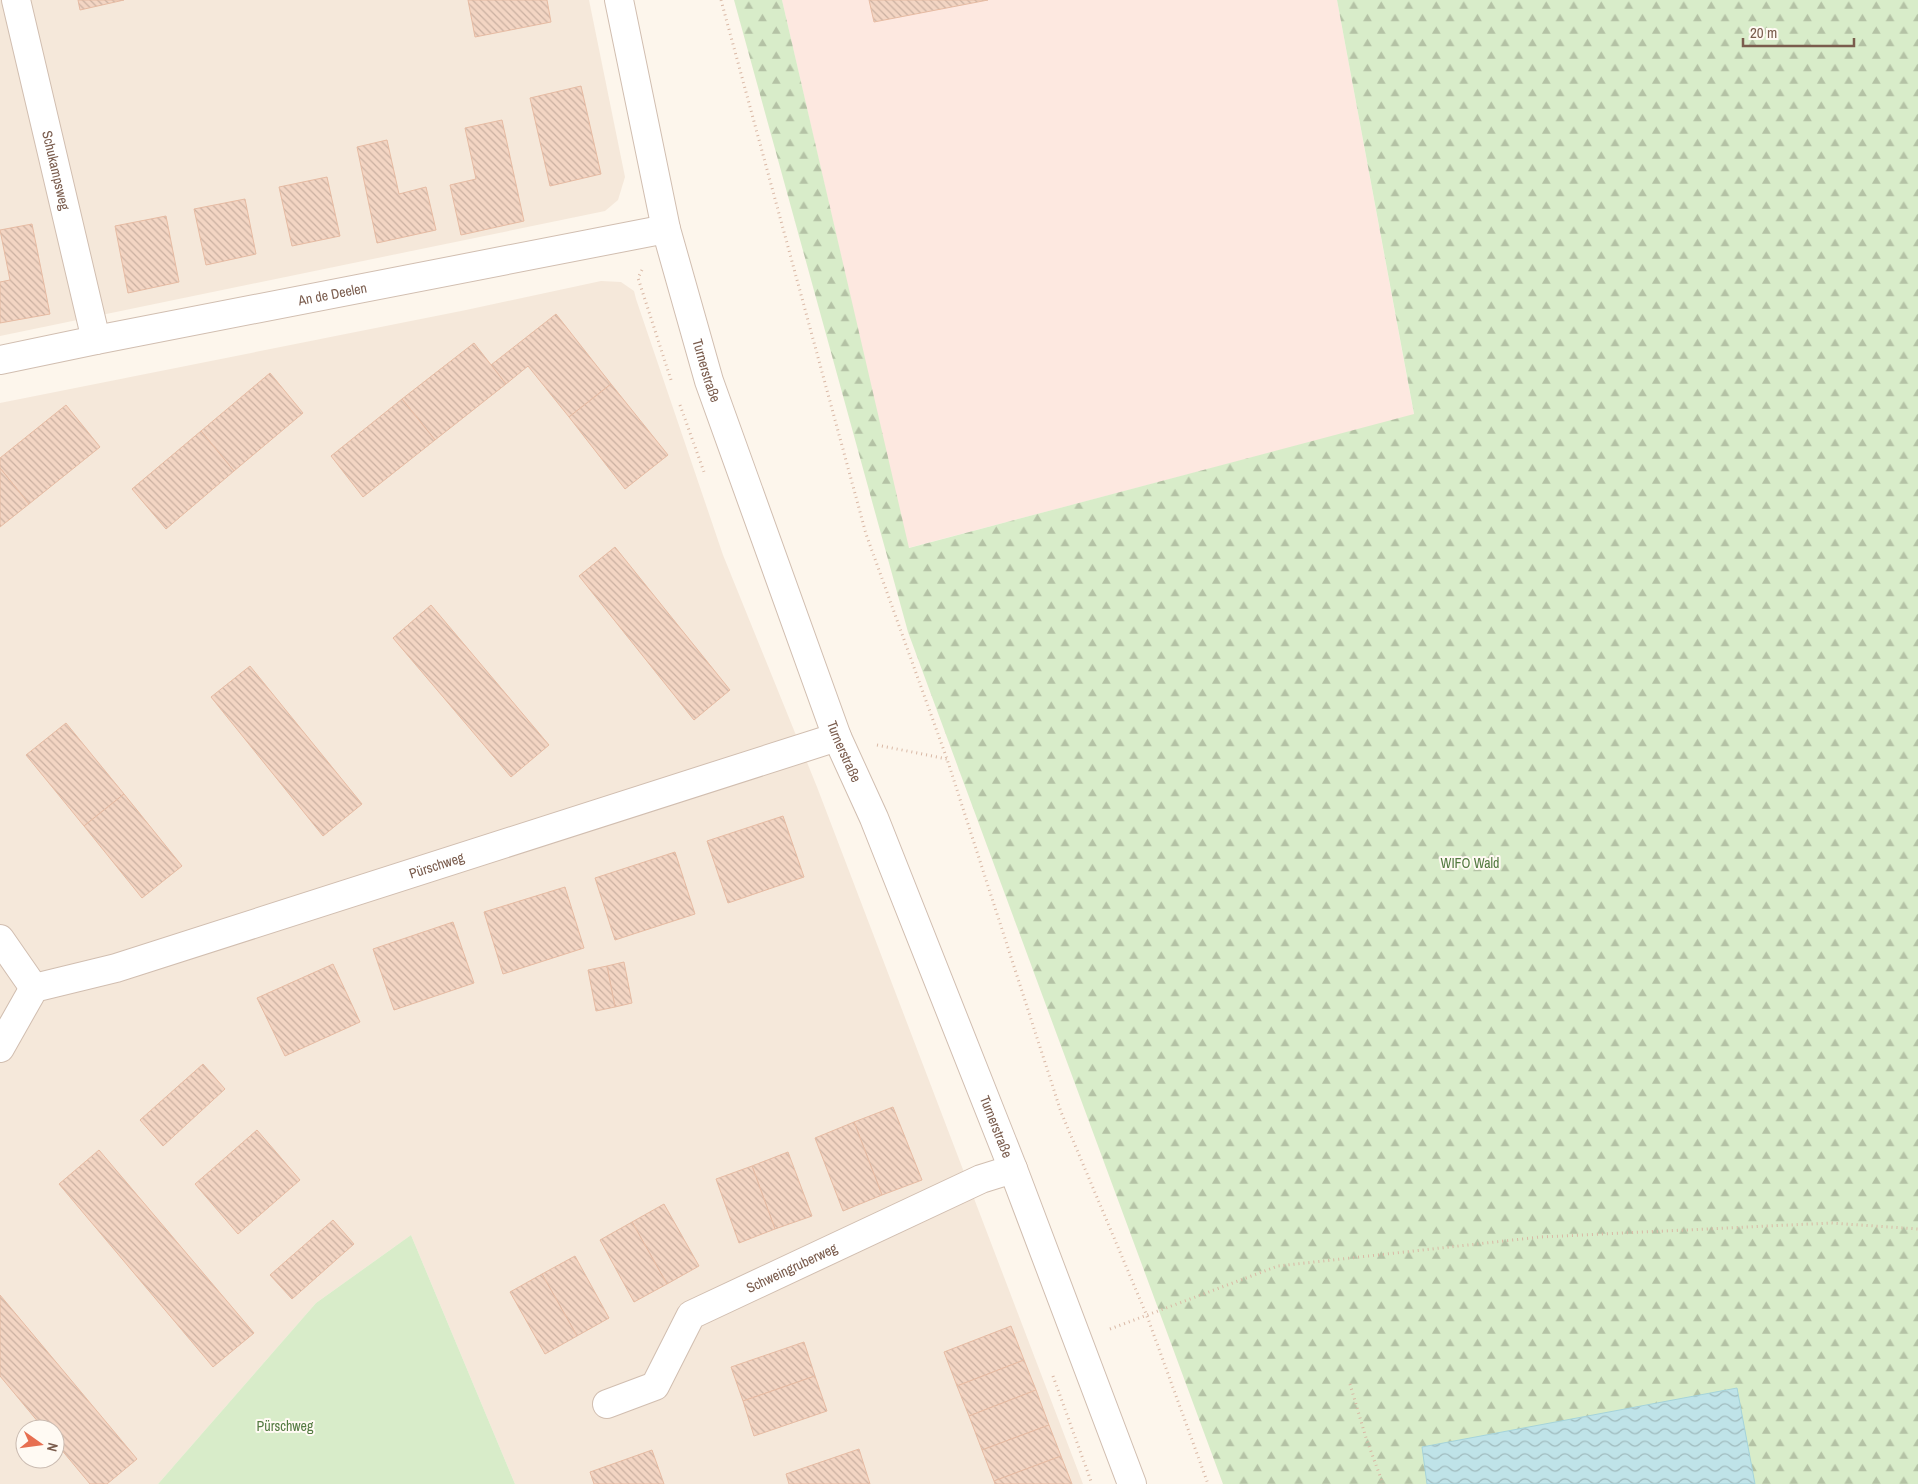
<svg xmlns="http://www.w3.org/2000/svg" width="1918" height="1484" viewBox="0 0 1918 1484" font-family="'Archivo Narrow',sans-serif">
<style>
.residential{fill:#f5e8da;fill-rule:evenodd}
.commercial{fill:#fde8e0}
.green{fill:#d8ecc9}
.forest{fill:url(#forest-firs)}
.water{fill:url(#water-waves);stroke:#a5d3da}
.building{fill:url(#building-back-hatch);stroke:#e6bba3}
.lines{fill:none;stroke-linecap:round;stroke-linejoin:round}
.street-casing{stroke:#d1beb0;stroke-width:30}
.path{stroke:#d9b8a5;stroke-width:3;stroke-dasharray:1 4;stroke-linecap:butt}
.street{stroke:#fff;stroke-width:28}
.labels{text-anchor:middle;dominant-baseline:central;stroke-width:4;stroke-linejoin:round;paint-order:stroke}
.street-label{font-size:14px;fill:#7a5c4d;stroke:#fffaf3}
.park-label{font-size:14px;fill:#537a41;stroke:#fffaf3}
</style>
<defs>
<pattern id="forest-firs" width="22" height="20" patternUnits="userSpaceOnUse" patternTransform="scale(1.25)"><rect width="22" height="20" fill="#d8ecc9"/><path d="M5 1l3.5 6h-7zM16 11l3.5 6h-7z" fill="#b4c2a5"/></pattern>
<pattern id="water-waves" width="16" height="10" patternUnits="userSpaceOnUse" patternTransform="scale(1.25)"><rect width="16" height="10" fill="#bfe3e8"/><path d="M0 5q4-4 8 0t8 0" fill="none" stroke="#a0bbbe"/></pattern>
<pattern id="building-back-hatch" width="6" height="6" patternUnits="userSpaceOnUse" patternTransform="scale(1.25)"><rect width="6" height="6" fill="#f3d5c3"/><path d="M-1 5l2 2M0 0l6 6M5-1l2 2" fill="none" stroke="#cab0a1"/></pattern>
</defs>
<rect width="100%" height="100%" fill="#fdf6ec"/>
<!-- residential -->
<g class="residential">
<polygon points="0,0 589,0 625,177 618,200 605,211 0,336"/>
<path d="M601,281L621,282L634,291L636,299L723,555L817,787L1083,1484H515L411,1235L316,1303L158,1484H0V403L466,310ZM25,1429H55V1459H25Z"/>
</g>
<!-- commercial -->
<polygon class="commercial" points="782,0 1337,0 1414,415 908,548"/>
<!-- green -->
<polygon class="green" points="411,1235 515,1484 158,1484 316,1303"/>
<!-- forest -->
<polygon class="forest" points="734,0 782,0 909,548 1414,414 1337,0 1918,0 1918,1484 1223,1484 908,632"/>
<!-- water -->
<polygon class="water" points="1737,1388 1755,1484 1427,1484 1422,1447"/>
<!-- building -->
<g class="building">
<polygon points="78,0 124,0 80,10"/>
<polygon points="468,0 547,0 551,22 475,37"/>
<polygon points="869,0 988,0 874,22"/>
<polygon points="581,86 601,174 550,186 530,98"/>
<polygon points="502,120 524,221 461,235 450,185 476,179 465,128"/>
<polygon points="387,140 399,194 426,187 436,230 377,243 357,147"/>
<polygon points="327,177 340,236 292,246 279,187"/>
<polygon points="245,199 256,254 206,265 194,209"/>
<polygon points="166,216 179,282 128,293 115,226"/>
<polygon points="32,224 50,314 0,323 0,282 10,280 0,230"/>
<polygon points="556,314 611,384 569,417 528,366 506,384 491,365"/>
<polygon points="474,343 506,384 435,440 402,399"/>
<polygon points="270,373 303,413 234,471 201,431"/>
<polygon points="611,384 668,455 625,489 569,417"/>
<polygon points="402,399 435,440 363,497 331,456"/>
<polygon points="66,405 100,447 29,504 0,468 0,458"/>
<polygon points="201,431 234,471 166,529 132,489"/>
<polygon points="0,468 29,504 0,527"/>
<polygon points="615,547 730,690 694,720 579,576"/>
<polygon points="431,605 549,745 511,777 393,638"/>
<polygon points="250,666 362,804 323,836 211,697"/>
<polygon points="66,723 124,794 84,826 26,755"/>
<polygon points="124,794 182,866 142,898 84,826"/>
<polygon points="783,816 804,877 728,903 707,841"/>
<polygon points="675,852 695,914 615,940 595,878"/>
<polygon points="565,887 584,948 503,974 484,912"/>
<polygon points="453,922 474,983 394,1010 373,949"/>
<polygon points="624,962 632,1003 615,1007 607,966"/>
<polygon points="333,964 360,1022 285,1056 257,998"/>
<polygon points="607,966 615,1007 596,1011 588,970"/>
<polygon points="203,1064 225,1089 163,1146 140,1120"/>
<polygon points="893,1107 922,1180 882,1195 854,1122"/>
<polygon points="854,1122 882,1195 843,1211 815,1138"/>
<polygon points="257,1130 300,1180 238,1234 195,1184"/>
<polygon points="99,1150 254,1333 213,1367 59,1184"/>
<polygon points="788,1152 812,1216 775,1229 752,1166"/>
<polygon points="752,1166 775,1229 739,1243 716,1179"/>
<polygon points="664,1204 699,1266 667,1284 632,1222"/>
<polygon points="333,1220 354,1244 292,1299 270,1275"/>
<polygon points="632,1222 667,1284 634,1302 600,1240"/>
<polygon points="575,1256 609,1318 577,1336 542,1274"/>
<polygon points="542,1274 577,1336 545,1354 510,1292"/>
<polygon points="0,1295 137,1459 107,1484 90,1484 55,1442 55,1429 44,1429 0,1376"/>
<polygon points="1011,1326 1024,1360 957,1386 944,1352"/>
<polygon points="804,1342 815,1376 743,1401 731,1367"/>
<polygon points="1024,1360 1036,1390 969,1416 957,1386"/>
<polygon points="815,1376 827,1411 754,1436 743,1401"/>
<polygon points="1036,1390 1049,1425 982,1450 969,1416"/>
<polygon points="1049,1425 1061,1456 994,1481 982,1450"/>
<polygon points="859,1449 870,1484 789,1484 786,1474"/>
<polygon points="652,1450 664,1484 594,1484 590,1472"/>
<polygon points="1061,1456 1072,1484 995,1484 994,1481"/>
</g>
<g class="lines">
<defs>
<g id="street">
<path id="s1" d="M16,0L96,340"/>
<path id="s2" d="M619,0L666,229L709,381L837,737L874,818L1013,1169L1132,1484"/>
<path id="s3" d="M0,360L96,340L666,229"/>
<polyline points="0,939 34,988"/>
<path id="s4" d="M0,1048L34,988L116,968L837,737"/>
<path id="s5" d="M607,1404L655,1386L691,1315L981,1179L1013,1169"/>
</g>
</defs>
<!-- street casing -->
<use href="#street" class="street-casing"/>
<!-- path -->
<g class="path">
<polyline points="721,0 866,534 947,759 1061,1112 1147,1316 1208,1484"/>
<polyline points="642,270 638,278 672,383"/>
<polyline points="680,405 704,472"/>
<polyline points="877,745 947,759"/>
<polyline points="1110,1329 1278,1266 1540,1237 1831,1223 1918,1229"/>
<polyline points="1053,1376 1092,1484"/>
<polyline points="1350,1384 1366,1438 1383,1484"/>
</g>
<!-- street -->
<use href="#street" class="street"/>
</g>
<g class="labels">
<!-- street labels -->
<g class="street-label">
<text stroke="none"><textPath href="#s1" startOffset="175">Schukampsweg</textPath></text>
<text stroke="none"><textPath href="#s3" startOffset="339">An de Deelen</textPath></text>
<text stroke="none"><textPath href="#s2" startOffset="381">Turnerstraße</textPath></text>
<text stroke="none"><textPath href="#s2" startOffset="786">Turnerstraße</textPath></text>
<text stroke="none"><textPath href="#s4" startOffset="490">Pürschweg</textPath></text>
<text stroke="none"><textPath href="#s2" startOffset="1191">Turnerstraße</textPath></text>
<text stroke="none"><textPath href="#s5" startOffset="242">Schweingruberweg</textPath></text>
</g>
<!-- park labels -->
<g class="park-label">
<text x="1470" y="863">WIFO Wald</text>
<text x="285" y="1426">Pürschweg</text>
</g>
</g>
<!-- north arrow -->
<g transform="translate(40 1444) rotate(104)"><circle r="24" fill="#fffaf3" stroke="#cabbb1"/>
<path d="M0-4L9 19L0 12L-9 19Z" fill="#e76f51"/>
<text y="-8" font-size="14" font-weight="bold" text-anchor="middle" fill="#7a5c4d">N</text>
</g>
<!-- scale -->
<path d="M1743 38v8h111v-8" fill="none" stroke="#7a5c4d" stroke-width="2.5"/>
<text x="1750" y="38" font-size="15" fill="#7a5c4d" stroke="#fffaf3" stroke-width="4" paint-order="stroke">20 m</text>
</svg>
